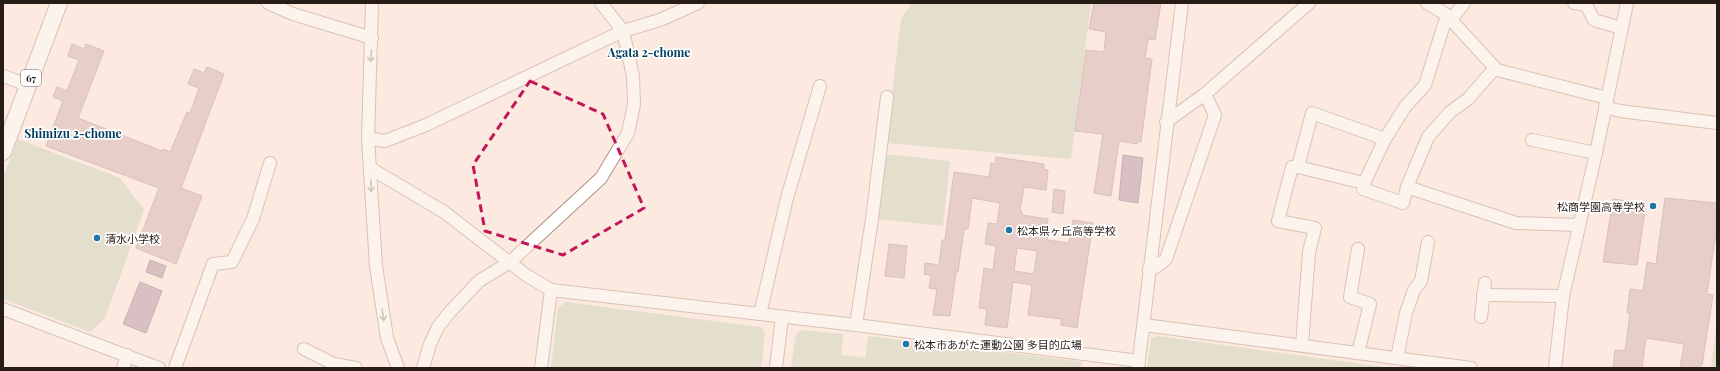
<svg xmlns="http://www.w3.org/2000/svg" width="1720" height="371" viewBox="0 0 1720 371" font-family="'Playfair Display','Noto Sans JP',serif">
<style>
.green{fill:#c8d2b5}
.water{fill:#b38fa3;stroke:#896d79}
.building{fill:#d1aeae;stroke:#af8e8e;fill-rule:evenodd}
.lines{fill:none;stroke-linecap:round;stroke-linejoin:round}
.minor-casing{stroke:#af9383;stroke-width:14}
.major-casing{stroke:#af9383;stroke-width:18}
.minor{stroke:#fff;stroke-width:12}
.major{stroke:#fff;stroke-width:16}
.oneway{stroke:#9e9996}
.marked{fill:none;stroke:#c2185b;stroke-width:3;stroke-dasharray:8 5;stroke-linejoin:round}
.poi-dot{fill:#2176a6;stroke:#fff;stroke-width:1.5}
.labels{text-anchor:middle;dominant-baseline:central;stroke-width:3.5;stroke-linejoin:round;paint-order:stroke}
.shield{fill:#fff;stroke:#68615c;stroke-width:1}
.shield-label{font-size:10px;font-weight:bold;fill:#271d16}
.poi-label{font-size:11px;fill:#271d16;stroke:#fff;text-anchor:start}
.neighbourhood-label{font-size:12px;font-weight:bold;fill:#003f60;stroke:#fff}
</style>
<rect width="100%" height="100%" fill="#fce9df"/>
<!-- green -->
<g class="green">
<polygon points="912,3 1091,3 1071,159 886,143 901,19"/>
<polygon points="18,139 120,178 144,210 105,318 90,332 3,299 3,177"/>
<polygon points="885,154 950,161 943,226 878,219"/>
<polygon points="565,302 760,327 765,333 761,368 551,368 558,308"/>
<polygon points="1717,321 1717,368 1711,368"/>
<polygon points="801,330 843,334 841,355 865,358 868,336 1068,360 1082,362 1081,368 791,368 796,334"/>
<polygon points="1157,336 1392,368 1147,368 1151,338"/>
</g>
<!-- water -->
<g class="water">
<polygon points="1123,155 1143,158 1138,203 1119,200"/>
<polygon points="150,260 166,266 162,278 146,272"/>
<polygon points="140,282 162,291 146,333 123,324"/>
</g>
<!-- building -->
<g class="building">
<polygon points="1094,3 1161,3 1155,40 1148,39 1145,58 1152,59 1141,142 1138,141 1137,144 1119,141 1111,196 1094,193 1103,134 1075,131 1086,50 1104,52 1106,32 1089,29"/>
<polygon points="72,44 84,49 86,44 104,51 78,118 162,151 163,149 170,152 187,112 190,113 199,88 188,84 194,69 204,73 207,67 224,74 181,188 202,196 176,264 136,248 159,188 46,146 63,101 53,97 57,87 67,91 79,60 68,56"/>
<path d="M996,157L1044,164V169L1048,170L1046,190L1024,187L1020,211L1022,212V215L1048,219L1046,236H1048L1047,240L1069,243L1073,220L1093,223L1077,328L1061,325V319L1028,315L1032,285L1013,282L1007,328L985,325L987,309L979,308L984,268L993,270L996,246L985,244L988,223L997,224L1000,203L972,198L968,229H964L958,272H956L950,316L933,315L937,289L929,288L931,275L924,274L925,263L939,265L942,240H945L954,172L989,177L991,163L995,164ZM1017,248L1037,251L1034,274L1014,271Z"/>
<polygon points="1054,189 1065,191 1063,214 1052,212"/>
<polygon points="1665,198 1717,203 1717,225 1707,294 1713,295 1702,365 1698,368 1680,368 1684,344 1646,338 1642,368 1613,368 1615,350 1625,351 1630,313 1627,313 1630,289 1643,291 1647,262 1656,264"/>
<polygon points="1613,199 1646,204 1637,265 1603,262"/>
<polygon points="889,244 907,246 904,278 885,276"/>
</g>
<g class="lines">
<defs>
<g id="minor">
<polyline points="268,3 293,14 372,38"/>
<polyline points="372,3 368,138 376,266 387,338 398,368"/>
<polyline points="1427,3 1447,15 1451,20 1464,3"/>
<polyline points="1574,3 1586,5 1594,20 1621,28"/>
<polyline points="1451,20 1497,70 1607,98"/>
<polyline points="3,76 28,85"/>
<polyline points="1605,107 1620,111 1717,123"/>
<polyline points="1166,122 1205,94 1309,3"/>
<polyline points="368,138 385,141 426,125 623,31 660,20 698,3"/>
<polyline points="1532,140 1596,153"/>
<polyline points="1298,167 1364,183 1385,139"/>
<polyline points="370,168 444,212 526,275 551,290 856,325 1139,361"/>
<polyline points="1364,183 1363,189 1403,203 1407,187 1428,137 1450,112 1468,99 1495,68"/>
<polyline points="1407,187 1516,223 1579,225"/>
<polyline points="1149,269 1156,267 1166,259 1215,115 1205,94"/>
<polyline points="1483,295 1563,296"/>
<polyline points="3,309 159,368"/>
<polyline points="760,314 787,198 820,86"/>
<polyline points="1481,317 1485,283"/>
<polyline points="856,325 872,219 887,97"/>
<polyline points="1144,325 1471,368"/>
<polyline points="1302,345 1309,252 1315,228 1278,221 1292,167 1298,167 1312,113 1385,139 1405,107 1425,85 1447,15"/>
<polyline points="304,349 334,364 356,368"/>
<polyline points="1358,353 1370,304 1350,297 1358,249"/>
<polyline points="1397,358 1406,313 1414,290 1421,281 1428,242"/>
<polyline points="123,368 127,355"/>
<polyline points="175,368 213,264 232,262 253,219 270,163"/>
<polyline points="423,368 430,344 438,327 449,313 479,281 510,262 601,178 628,133 634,104 633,76 623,31 601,3"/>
<polyline points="541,368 551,290"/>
<polyline points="776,368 782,317"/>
<polyline points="1138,368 1182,3"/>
<polyline points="1555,368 1563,296 1596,153 1627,3"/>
</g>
<polyline id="major" points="3,152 59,3"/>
</defs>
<!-- minor casing -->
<use href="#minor" class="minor-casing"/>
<!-- major casing -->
<use href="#major" class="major-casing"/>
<!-- minor -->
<use href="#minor" class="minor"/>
<!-- major -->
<use href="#major" class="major"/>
</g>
<!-- one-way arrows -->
<defs><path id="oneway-shaft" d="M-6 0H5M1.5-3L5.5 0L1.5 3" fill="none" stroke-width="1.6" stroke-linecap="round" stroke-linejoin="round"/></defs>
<g class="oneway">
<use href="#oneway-shaft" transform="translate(371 56) rotate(94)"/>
<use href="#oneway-shaft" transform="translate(371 186) rotate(88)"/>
<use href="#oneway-shaft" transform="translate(383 315) rotate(81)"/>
</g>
<!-- marked area -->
<path d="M0 0H1720V371H0ZM530,81L603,114L644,208L563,255L485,231L473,165Z" fill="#fce9df" fill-opacity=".55" fill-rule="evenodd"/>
<path class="marked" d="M530,81L603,114L644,208L563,255L485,231L473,165Z"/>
<!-- markers -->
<g class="poi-dot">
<circle cx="1653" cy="206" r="4"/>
<circle cx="1009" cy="230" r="4"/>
<circle cx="97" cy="238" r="4"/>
<circle cx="906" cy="344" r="4"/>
</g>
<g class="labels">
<!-- shield labels -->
<rect class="shield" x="21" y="70" width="20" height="16" rx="3"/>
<g class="shield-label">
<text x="31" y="78">67</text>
</g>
<!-- poi labels -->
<g class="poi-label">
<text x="1645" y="206" text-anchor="end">松商学園高等学校</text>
<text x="1017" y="230">松本県ヶ丘高等学校</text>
<text x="105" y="238">清水小学校</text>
<text x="914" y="344">松本市あがた運動公園 多目的広場</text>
</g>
<!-- neighbourhood labels -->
<g class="neighbourhood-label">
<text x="649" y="52">Agata 2-chome</text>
<text x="73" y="133">Shimizu 2-chome</text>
</g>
</g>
<!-- border -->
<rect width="1720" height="371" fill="none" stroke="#271d16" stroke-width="8"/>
</svg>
